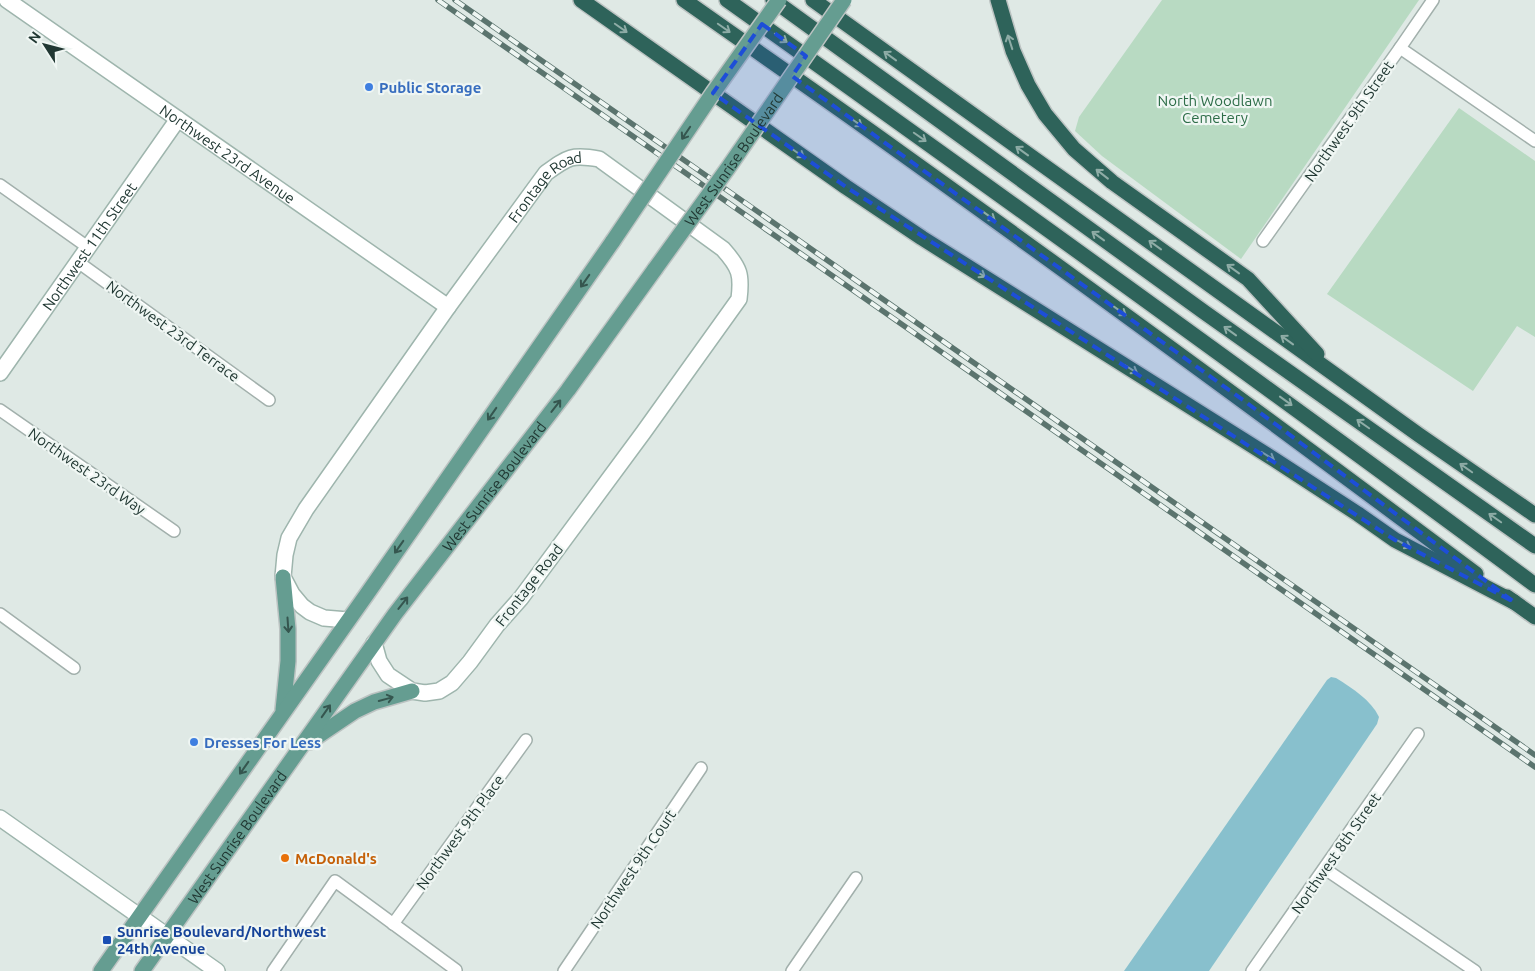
<svg xmlns="http://www.w3.org/2000/svg" width="1535" height="971" viewBox="0 0 1535 971" font-family="Ubuntu,sans-serif">
<style>
.green{fill:#b8dac2}
.water{fill:#88c0cd}
.lines{fill:none;stroke-linecap:round;stroke-linejoin:round}
.street-casing{stroke:#a2b0ac;stroke-width:14}
.secondary-casing{stroke:#9eb5ad;stroke-width:18}
.primary-casing{stroke:#bcc3c2;stroke-width:18}
.highway-casing{stroke:#bcc3c2;stroke-width:18}
.street{stroke:#fff;stroke-width:11}
.secondary{stroke:#fff;stroke-width:15}
.primary{stroke:#659d91;stroke-width:15}
.highway{stroke:#2e635a;stroke-width:15}
.rail-casing{stroke:#5b746e;stroke-width:5.5}
.rail{stroke:#eff6f3;stroke-width:4;stroke-dasharray:11;stroke-linecap:butt}
.primary-bridge-casing{stroke:#bcc3c2;stroke-width:18;stroke-linecap:butt}
.primary-bridge{stroke:#659d91;stroke-width:15}
.oneway{stroke:#8eaca6}
.oneway2{stroke:#35564f}
.marked{fill:#1d4ed8;fill-opacity:0.2;stroke:#1d4ed8;stroke-width:4;stroke-dasharray:10 6;stroke-linejoin:round}
.shop-dot{fill:#3f7fe0;stroke:#eff6f3;stroke-width:2}
.food-dot{fill:#e8710a;stroke:#eff6f3;stroke-width:2}
.transit-dot{fill:#1a4fb4;stroke:#eff6f3;stroke-width:2}
.labels{text-anchor:middle;dominant-baseline:central;stroke-width:4.5;stroke-linejoin:round;paint-order:stroke}
.shop-label{font-size:15px;font-weight:bold;fill:#366cbe;stroke:#eff6f3;text-anchor:start}
.park-label{font-size:15px;fill:#2d6d48;stroke:#eff6f3}
.street-label{font-size:15px;fill:#213833;stroke:#eff6f3}
.food-label{font-size:15px;font-weight:bold;fill:#c56008;stroke:#eff6f3;text-anchor:start}
.transit-label{font-size:15px;font-weight:bold;fill:#164399;stroke:#eff6f3;text-anchor:start}
</style>
<rect width="100%" height="100%" fill="#dfe9e5"/>
<!-- green -->
<g class="green">
<polygon points="1162,0 1419,0 1241,259 1102,156 1075,131 1079,117"/>
<polygon points="1459,108 1535,161 1535,337 1517,326 1473,391 1327,294"/>
</g>
<!-- water -->
<path class="water" d="M1331,677L1336,678C1352,688 1371,700 1379,717L1377,724L1209,971H1124L1327,680Z"/>
<g class="lines">
<defs>
<g id="street">
<polyline points="1400,48 1535,141"/>
<polyline points="0,185 89,248"/>
<polyline points="1263,241 1400,48 1433,0"/>
<polyline points="78,262 269,400"/>
<polyline points="0,410 174,531"/>
<polyline points="0,614 74,668"/>
<polyline points="1325,869 1475,971"/>
<polyline points="393,924 526,740"/>
<polyline points="273,971 335,881 456,970 455,971"/>
<polyline points="564,971 701,768"/>
<polyline points="792,971 856,878"/>
<polyline points="1252,971 1418,734"/>
</g>
<g id="secondary">
<path id="s1" d="M7,0L448,307"/>
<path id="s2" d="M0,373L178,119"/>
<path id="s3" d="M348,620L324,618L310,612L302,606L292,594L283,577L285,555L289,538L306,509L448,307L546,173C568,157 572,154 599,159L723,249C740,268 742,275 739,299L643,433L521,598L497,625L470,662L452,683L439,691L425,693L412,691L388,675L379,661L374,643"/>
<polyline points="0,818 217,971"/>
</g>
<g id="primary">
<polyline points="283,577 288,629 288,661 283,710"/>
<polyline points="309,742 355,711 374,702 412,691"/>
<polyline points="101,971 367,594 613,241"/>
<path id="s4" d="M142,971L395,614L568,390L655,269"/>
</g>
<g id="highway">
<polyline points="581,0 846,187 922,238 1275,460 1358,514 1395,540 1514,602"/>
<path d="M684,0C756,51 829,101 901,153C1094,291 1286,432 1476,574"/>
<path d="M727,0C998,193 1268,387 1535,585"/>
<polyline points="773,0 1204,312 1535,546"/>
<polyline points="813,0 1419,435 1535,515"/>
<polyline points="998,0 1013,51 1028,85 1045,114 1074,149 1112,182 1248,279 1317,354"/>
<polyline points="1507,597 1535,617"/>
</g>
</defs>
<!-- street casing -->
<use href="#street" class="street-casing"/>
<!-- secondary casing -->
<use href="#secondary" class="secondary-casing"/>
<!-- primary casing -->
<use href="#primary" class="primary-casing"/>
<!-- highway casing -->
<use href="#highway" class="highway-casing"/>
<!-- street -->
<use href="#street" class="street"/>
<!-- secondary -->
<use href="#secondary" class="secondary"/>
<!-- primary -->
<use href="#primary" class="primary"/>
<!-- highway -->
<use href="#highway" class="highway"/>
<defs>
<g id="rail">
<polyline points="438,0 1535,767"/>
<polyline points="455,0 1535,755"/>
</g>
</defs>
<!-- rail casing -->
<use href="#rail" class="rail-casing"/>
<!-- rail -->
<use href="#rail" class="rail"/>
<defs>
<g id="primary-bridge">
<polyline points="613,241 713,93 779,0"/>
<path id="s5" d="M655,269L728,168L844,0"/>
</g>
</defs>
<!-- primary-bridge casing -->
<use href="#primary-bridge" class="primary-bridge-casing"/>
<!-- primary-bridge -->
<use href="#primary-bridge" class="primary-bridge"/>
</g>
<!-- one-way arrows -->
<defs><path id="oneway-shaft" d="M-6 0H5M1.5-3L5.5 0L1.5 3" fill="none" stroke-width="1.6" stroke-linecap="round" stroke-linejoin="round" transform="scale(1.25)"/></defs>
<g class="oneway">
<use href="#oneway-shaft" transform="translate(621 28) rotate(35)"/>
<use href="#oneway-shaft" transform="translate(724 28) rotate(35)"/>
<use href="#oneway-shaft" transform="translate(781 38) rotate(35)"/>
<use href="#oneway-shaft" transform="translate(1010 42) rotate(-108)"/>
<use href="#oneway-shaft" transform="translate(890 56) rotate(-144)"/>
<use href="#oneway-shaft" transform="translate(856 122) rotate(35)"/>
<use href="#oneway-shaft" transform="translate(920 137) rotate(35)"/>
<use href="#oneway-shaft" transform="translate(1022 151) rotate(-144)"/>
<use href="#oneway-shaft" transform="translate(798 153) rotate(35)"/>
<use href="#oneway-shaft" transform="translate(1102 174) rotate(-142)"/>
<use href="#oneway-shaft" transform="translate(989 216) rotate(36)"/>
<use href="#oneway-shaft" transform="translate(1098 236) rotate(-144)"/>
<use href="#oneway-shaft" transform="translate(1155 245) rotate(-144)"/>
<use href="#oneway-shaft" transform="translate(1233 269) rotate(-144)"/>
<use href="#oneway-shaft" transform="translate(979 273) rotate(32)"/>
<use href="#oneway-shaft" transform="translate(1120 311) rotate(36)"/>
<use href="#oneway-shaft" transform="translate(1230 331) rotate(-144)"/>
<use href="#oneway-shaft" transform="translate(1287 340) rotate(-144)"/>
<use href="#oneway-shaft" transform="translate(1131 369) rotate(32)"/>
<use href="#oneway-shaft" transform="translate(1286 401) rotate(36)"/>
<use href="#oneway-shaft" transform="translate(1363 424) rotate(-145)"/>
<use href="#oneway-shaft" transform="translate(1268 456) rotate(32)"/>
<use href="#oneway-shaft" transform="translate(1466 468) rotate(-145)"/>
<use href="#oneway-shaft" transform="translate(1495 518) rotate(-145)"/>
<use href="#oneway-shaft" transform="translate(1404 544) rotate(28)"/>
</g>
<g class="oneway2">
<use href="#oneway-shaft" transform="translate(686 133) rotate(124)"/>
<use href="#oneway-shaft" transform="translate(585 281) rotate(125)"/>
<use href="#oneway-shaft" transform="translate(556 406) rotate(-52)"/>
<use href="#oneway-shaft" transform="translate(492 414) rotate(125)"/>
<use href="#oneway-shaft" transform="translate(399 547) rotate(125)"/>
<use href="#oneway-shaft" transform="translate(403 603) rotate(-52)"/>
<use href="#oneway-shaft" transform="translate(288 625) rotate(86)"/>
<use href="#oneway-shaft" transform="translate(386 699) rotate(-15)"/>
<use href="#oneway-shaft" transform="translate(326 711) rotate(-55)"/>
<use href="#oneway-shaft" transform="translate(244 768) rotate(125)"/>
</g>
<!-- marked area -->
<path class="marked" d="M762,24L806,56L792,76L1243,400L1514,602L1395,540L846,187L713,93Z"/>
<!-- markers -->
<g class="shop-dot">
<circle cx="369" cy="87" r="5"/>
<circle cx="194" cy="742" r="5"/>
</g>
<circle class="food-dot" cx="285" cy="858" r="5"/>
<rect class="transit-dot" x="102" y="935" width="10" height="10" rx="2.5"/>
<g class="labels">
<!-- shop labels -->
<g class="shop-label">
<text x="379" y="87">Public Storage</text>
<text x="204" y="742">Dresses For Less</text>
</g>
<!-- park labels -->
<g class="park-label">
<text x="1215" y="100">North Woodlawn<tspan x="1215" dy="17">Cemetery</tspan></text>
</g>
<!-- street labels -->
<g class="street-label">
<text transform="translate(1349 121) rotate(-55)">Northwest 9th Street</text>
<text stroke="none"><textPath href="#s1" startOffset="269">Northwest 23rd Avenue</textPath></text>
<text stroke="none"><textPath href="#s5" startOffset="135">West Sunrise Boulevard</textPath></text>
<text stroke="none"><textPath href="#s3" startOffset="561">Frontage Road</textPath></text>
<text stroke="none"><textPath href="#s2" startOffset="155">Northwest 11th Street</textPath></text>
<text transform="translate(173 331) rotate(36)">Northwest 23rd Terrace</text>
<text transform="translate(87 471) rotate(35)">Northwest 23rd Way</text>
<text stroke="none"><textPath href="#s4" startOffset="599">West Sunrise Boulevard</textPath></text>
<text transform="translate(529 585) rotate(-52)">Frontage Road</text>
<text transform="translate(460 832) rotate(-54)">Northwest 9th Place</text>
<text stroke="none"><textPath href="#s4" startOffset="164">West Sunrise Boulevard</textPath></text>
<text transform="translate(1336 853) rotate(-55)">Northwest 8th Street</text>
<text transform="translate(633 869) rotate(-56)">Northwest 9th Court</text>
</g>
<!-- food labels -->
<g class="food-label">
<text x="295" y="858">McDonald's</text>
</g>
<!-- transit labels -->
<g class="transit-label">
<text x="117" y="931">Sunrise Boulevard/Northwest<tspan x="117" dy="17">24th Avenue</tspan></text>
</g>
</g>
<!-- north arrow -->
<g transform="translate(45 45) rotate(306)" stroke="#eff6f3" stroke-width="4" paint-order="stroke">
<path d="M0-4L9 19L0 12L-9 19Z" fill="#213833"/>
<text y="-8" font-size="14" font-weight="bold" text-anchor="middle" fill="#213833">N</text>
</g>
</svg>
